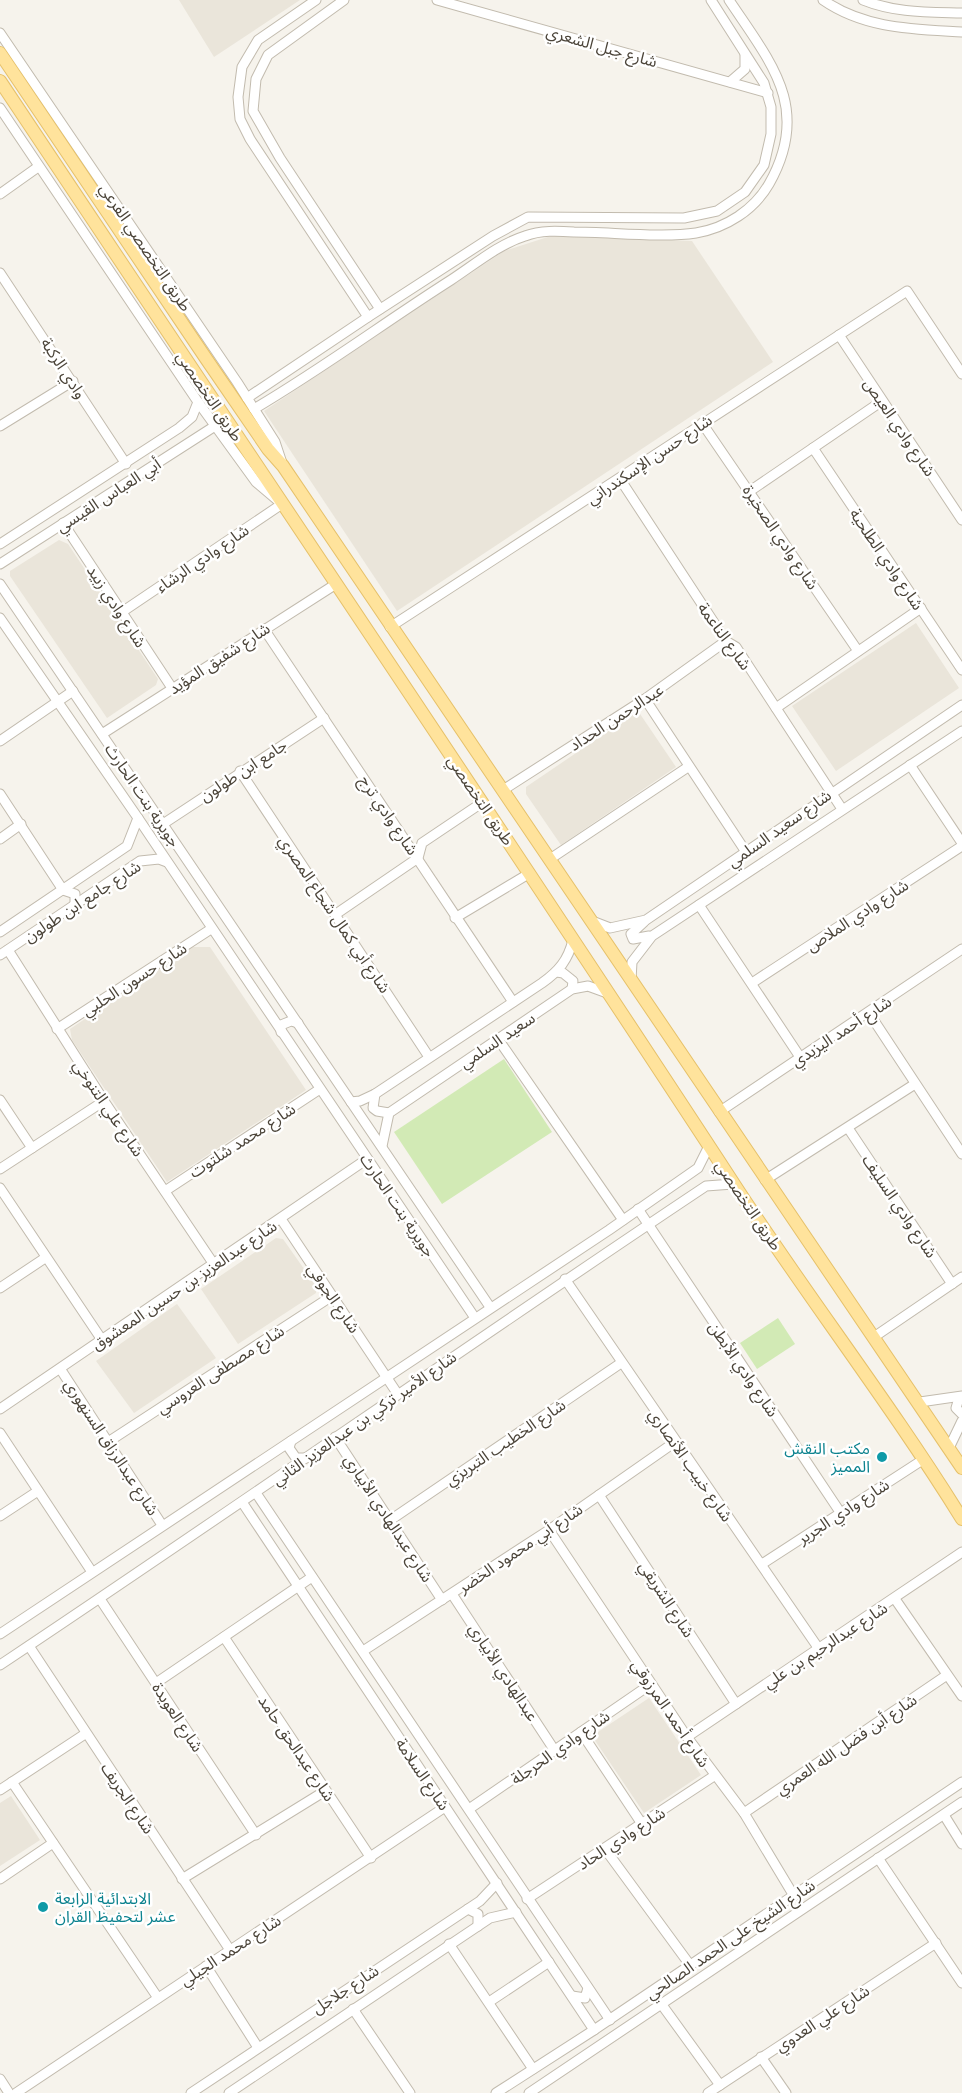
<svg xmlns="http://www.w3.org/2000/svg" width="962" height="2093" viewBox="0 0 962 2093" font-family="Mulish,'Noto Sans Arabic',sans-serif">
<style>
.residential{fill:#eae5da}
.green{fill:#d2eab5}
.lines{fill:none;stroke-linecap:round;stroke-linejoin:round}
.minor-casing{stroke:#c2bbae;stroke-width:11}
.major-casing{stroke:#e6c16a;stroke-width:14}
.minor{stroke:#fff;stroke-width:9}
.major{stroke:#ffe39c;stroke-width:12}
.culture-dot{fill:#0f9aa8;stroke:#fff;stroke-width:2}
.labels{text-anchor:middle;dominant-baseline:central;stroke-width:5;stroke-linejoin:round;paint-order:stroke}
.street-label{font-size:16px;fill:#4b4439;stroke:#fff}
.culture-label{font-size:16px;fill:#0d838f;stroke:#fff;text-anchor:end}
</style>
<rect width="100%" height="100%" fill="#f6f3ec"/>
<!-- residential -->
<g class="residential">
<polygon points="179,0 300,0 214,57"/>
<polygon points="554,235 692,241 773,362 397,611 264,411 504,251"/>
<polygon points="59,540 68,544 158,679 156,685 107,718 10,576 10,571"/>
<polygon points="916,623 959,688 836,771 792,706"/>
<polygon points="638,711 676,767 561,845 526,794 526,787"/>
<polygon points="192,947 210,947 306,1090 167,1182 72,1040 70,1029"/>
<polygon points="276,1238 283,1239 316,1286 316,1293 238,1344 201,1289"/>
<polygon points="177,1304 216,1358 134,1413 96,1361"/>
<polygon points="649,1698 701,1775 644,1813 592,1736"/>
<polygon points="11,1796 40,1840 0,1866 0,1803"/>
</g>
<!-- green -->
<g class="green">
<polygon points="504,1059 552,1132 442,1204 394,1132"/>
<polygon points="778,1318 795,1344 757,1369 740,1343"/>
</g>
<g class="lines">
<defs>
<g id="minor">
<polyline points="316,0 258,40 242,67 238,97 240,119 250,139 368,317"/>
<polyline points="344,0 268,55 256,79 253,111 280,158 380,309"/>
<polyline points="437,0 768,93"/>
<path d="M823,0C865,29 913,29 962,32"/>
<path d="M863,0C895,13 928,12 962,13"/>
<polyline points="0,33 237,382 275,442 282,463"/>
<polyline points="730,82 745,69 745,55"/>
<polyline points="0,108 198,402 256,482 282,504 122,612"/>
<polyline points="0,194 38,167"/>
<polyline points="0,273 126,464"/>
<polyline points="839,335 962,520"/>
<polyline points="247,398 368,317 493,236 528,217 684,218 717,211 745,192 764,165 771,134 771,107 764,83 711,0"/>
<path d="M254,409C322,369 385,322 451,280C474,265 499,244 525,236C541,230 558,231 574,232C610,232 662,238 696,233C726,228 754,210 769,184C812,108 771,63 729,0"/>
<polyline points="702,423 858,651"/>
<polyline points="0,426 73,381"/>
<polyline points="813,448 962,670"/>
<polyline points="620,479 726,641 736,647 842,809"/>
<polyline points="750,491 882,401"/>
<polyline points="63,523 172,688"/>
<polyline points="0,544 179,428 192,417 198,402"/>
<polyline points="0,564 215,426"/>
<polyline points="0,584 490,1307"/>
<polyline points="0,618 138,818 475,1318"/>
<polyline points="390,627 907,291 962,374"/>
<polyline points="264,629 513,1002"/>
<polyline points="645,699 746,852"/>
<polyline points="776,708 921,608"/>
<polyline points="102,734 336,584"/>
<polyline points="0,741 73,691"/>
<polyline points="910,765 962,843"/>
<polyline points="240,771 429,1057"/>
<polyline points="503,790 645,699 726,641"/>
<polyline points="0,794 63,890 75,894 75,905"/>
<polyline points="163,824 324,718"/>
<polyline points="0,839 21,824"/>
<polyline points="550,859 688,767"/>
<polyline points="699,905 800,1057"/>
<polyline points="336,914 418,858 422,843 483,802"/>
<polyline points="455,918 530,873"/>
<polyline points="592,921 610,928 646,920 962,705"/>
<polyline points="644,922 631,934 633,939 649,936"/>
<polyline points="0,932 127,846 138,818"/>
<polyline points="8,950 104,1101 213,1263"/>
<polyline points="0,955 140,861 159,859 167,862"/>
<polyline points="557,972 563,973 573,981 572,989"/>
<polyline points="631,980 632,962 652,936 962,731"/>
<polyline points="752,983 962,846"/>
<polyline points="869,1013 962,1154"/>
<polyline points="57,1029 211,929"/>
<polyline points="281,1032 281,1025 291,1021 298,1023"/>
<polyline points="498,1039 623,1220"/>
<polyline points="375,1094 373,1108 377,1111 389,1113"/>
<polyline points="0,1100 32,1148"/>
<path d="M351,1102L360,1101L375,1094L542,983C559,971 568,960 573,940"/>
<polyline points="719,1112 962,949"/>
<polyline points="848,1128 952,1284"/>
<polyline points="382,1146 389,1113 572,989 588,986 610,994"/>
<polyline points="0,1169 104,1101"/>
<polyline points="765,1180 915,1084"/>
<polyline points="0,1188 102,1340"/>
<polyline points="165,1191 320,1089"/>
<polyline points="638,1209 840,1512"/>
<polyline points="281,1219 397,1393"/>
<polyline points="565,1279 819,1649"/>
<polyline points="0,1288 45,1258"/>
<polyline points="874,1337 962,1277"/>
<polyline points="61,1370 162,1525"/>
<polyline points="959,1398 956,1408 962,1414"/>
<polyline points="920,1402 962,1396"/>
<polyline points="0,1409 367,1159"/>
<polyline points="0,1433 92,1572"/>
<polyline points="335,1437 442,1600"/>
<polyline points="291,1441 289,1448 296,1458 306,1458"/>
<polyline points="108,1442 332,1296"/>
<polyline points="949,1448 962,1421"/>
<polyline points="256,1493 610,2020"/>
<polyline points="599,1495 736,1704"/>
<polyline points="242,1502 594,2030"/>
<polyline points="0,1516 38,1491"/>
<polyline points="389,1521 621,1363"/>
<polyline points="549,1530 687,1737 744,1813 794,1896"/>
<polyline points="762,1564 924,1459"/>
<polyline points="452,1594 555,1751"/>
<polyline points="100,1599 256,1835"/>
<polyline points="895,1599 962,1696"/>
<polyline points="0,1634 609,1230 698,1168 709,1146"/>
<polyline points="224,1637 371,1858"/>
<polyline points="29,1646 230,1950"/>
<polyline points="363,1651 549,1530 675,1442"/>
<path d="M0,1665C237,1507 469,1344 706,1186L733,1184"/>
<polyline points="156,1683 312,1577"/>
<polyline points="581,1732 642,1824"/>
<polyline points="687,1737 962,1552"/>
<polyline points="12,1782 158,1998"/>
<polyline points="0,1790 85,1734"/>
<polyline points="469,1809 651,1684"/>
<polyline points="744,1813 947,1675"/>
<polyline points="944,1815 962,1844"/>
<polyline points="605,1849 690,1965"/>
<polyline points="878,1858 962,1983"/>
<polyline points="0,1879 53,1843"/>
<polyline points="182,1879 325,1791"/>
<polyline points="527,1899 714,1776"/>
<polyline points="468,1909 478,1914 478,1926"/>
<polyline points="449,1944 533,2069"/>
<polyline points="206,1966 257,2046"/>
<polyline points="572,1996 585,1998 588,1988"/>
<polyline points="489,2002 549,1962"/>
<polyline points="662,2005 720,2085"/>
<polyline points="353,2009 410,2093"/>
<polyline points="761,2057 786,2093"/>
<polyline points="0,2079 9,2093"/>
<polyline points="16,2093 445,1807"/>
<polyline points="191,2093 480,1901 497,1883"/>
<polyline points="229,2093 478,1926 490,1918 516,1912"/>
<polyline points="496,2093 594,2030 962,1782"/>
<polyline points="529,2093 962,1802"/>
<polyline points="708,2093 936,1943"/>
</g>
<g id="major">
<polyline points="0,53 207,360 268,449 283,466 962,1468"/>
<path d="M0,81C244,447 491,812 732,1181C806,1295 890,1403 962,1519"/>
</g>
</defs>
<!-- minor casing -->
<use href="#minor" class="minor-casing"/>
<!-- major casing -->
<use href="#major" class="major-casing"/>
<!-- minor -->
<use href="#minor" class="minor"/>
<!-- major -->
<use href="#major" class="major"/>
</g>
<!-- markers -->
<g class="culture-dot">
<circle cx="882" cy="1457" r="6"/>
<circle cx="43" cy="1907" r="6"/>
</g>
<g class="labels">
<!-- street labels -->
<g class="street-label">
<text transform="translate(602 46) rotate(16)">شارع جبل الشعري</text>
<text transform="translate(146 247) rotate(56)">طريق التخصصي الفرعي</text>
<text transform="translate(64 368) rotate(57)">وادي الركبة</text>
<text transform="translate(210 396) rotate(56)">طريق التخصصي</text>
<text transform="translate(900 427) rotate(56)">شارع وادي العيص</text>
<text transform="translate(649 459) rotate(-34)">شارع حسن الإسكندراني</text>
<text transform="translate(108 495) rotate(-33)">أبي العباس القيسي</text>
<text transform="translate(781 537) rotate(56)">شارع وادي الصخيرة</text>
<text transform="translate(202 558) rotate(-34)">شارع وادي الرشاء</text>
<text transform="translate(887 559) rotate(56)">شارع وادي الطلحية</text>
<text transform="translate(117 606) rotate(57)">شارع وادي زبيد</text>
<text transform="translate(725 636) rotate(54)">شارع الناعمة</text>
<text transform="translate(219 658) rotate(-33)">شارع شفيق المؤيد</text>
<text transform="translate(616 717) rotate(-33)">عبدالرحمن الحداد</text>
<text transform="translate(243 770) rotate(-33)">جامع ابن طولون</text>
<text transform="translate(143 795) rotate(56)">جويرية بنت الحارث</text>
<text transform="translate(481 800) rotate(56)">طريق التخصصي</text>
<text transform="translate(389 815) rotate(56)">شارع وادي ترج</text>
<text transform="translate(779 828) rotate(-35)">شارع سعيد السلمي</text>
<text transform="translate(82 901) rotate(-33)">شارع جامع ابن طولون</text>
<text transform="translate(335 914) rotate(56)">شارع أبي كمال شجاع المصري</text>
<text transform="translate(857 915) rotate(-33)">شارع وادي الملاص</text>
<text transform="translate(134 979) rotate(-33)">شارع حسون الحلبي</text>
<text transform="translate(841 1031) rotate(-33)">شارع أحمد اليزيدي</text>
<text transform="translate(497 1040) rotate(-34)">سعيد السلمي</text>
<text transform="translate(109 1108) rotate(56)">شارع علي التنوخي</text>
<text transform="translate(242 1140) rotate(-33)">شارع محمد شلتوت</text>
<text transform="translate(398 1205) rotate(56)">جويرية بنت الحارث</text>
<text transform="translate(749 1205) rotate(56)">طريق التخصصي</text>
<text transform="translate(900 1206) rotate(56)">شارع وادي السليف</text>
<text transform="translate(184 1285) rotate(-34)">شارع عبدالعزيز بن حسين المعشوق</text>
<text transform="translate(334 1298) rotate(56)">شارع الجوفي</text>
<text transform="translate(220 1369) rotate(-33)">شارع مصطفى العروسي</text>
<text transform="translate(744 1369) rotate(56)">شارع وادي الأبطن</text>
<text transform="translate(364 1418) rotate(-35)">شارع الأمير تركي بن عبدالعزيز الثاني</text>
<text transform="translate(505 1442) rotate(-34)">شارع الخطيب التبريزي</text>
<text transform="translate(112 1447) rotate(57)">شارع عبدالرزاق السنهوري</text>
<text transform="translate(691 1465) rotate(55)">شارع خبيب الأنصاري</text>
<text transform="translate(843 1511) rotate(-33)">شارع وادي الجرير</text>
<text transform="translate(389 1518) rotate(57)">شارع عبدالهادي الأبياري</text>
<text transform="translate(520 1548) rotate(-34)">شارع أبي محمود الخضر</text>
<text transform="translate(667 1599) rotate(57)">شارع الشريقي</text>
<text transform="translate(825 1645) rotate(-33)">شارع عبدالرحيم بن علي</text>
<text transform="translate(504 1672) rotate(57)">عبدالهادي الأبياري</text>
<text transform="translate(671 1713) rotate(56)">شارع أحمد المرزوقي</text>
<text transform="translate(178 1717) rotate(57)">شارع العويدة</text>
<text transform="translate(846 1744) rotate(-34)">شارع أبن فضل الله العمري</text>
<text transform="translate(560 1747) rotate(-35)">شارع وادي الحرجلة</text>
<text transform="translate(297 1748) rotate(56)">شارع عبدالحق حامد</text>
<text transform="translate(423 1774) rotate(56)">شارع السلامة</text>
<text transform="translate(128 1798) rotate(56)">شارع الجريف</text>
<text transform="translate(621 1838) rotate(-33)">شارع وادي الحاد</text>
<text transform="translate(730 1939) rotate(-34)">شارع الشيخ على الحمد الصالحي</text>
<text transform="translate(230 1950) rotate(-33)">شارع محمد الجيلي</text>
<text transform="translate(345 1989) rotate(-33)">شارع جلاجل</text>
<text transform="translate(822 2018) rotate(-33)">شارع علي العدوي</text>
</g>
<!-- culture labels -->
<g class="culture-label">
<text x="870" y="1448">مكتب النقش<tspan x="870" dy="18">المميز</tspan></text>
<text x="55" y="1898" text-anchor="start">الابتدائية الرابعة<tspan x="55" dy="18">عشر لتحفيظ القران</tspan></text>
</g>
</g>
</svg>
